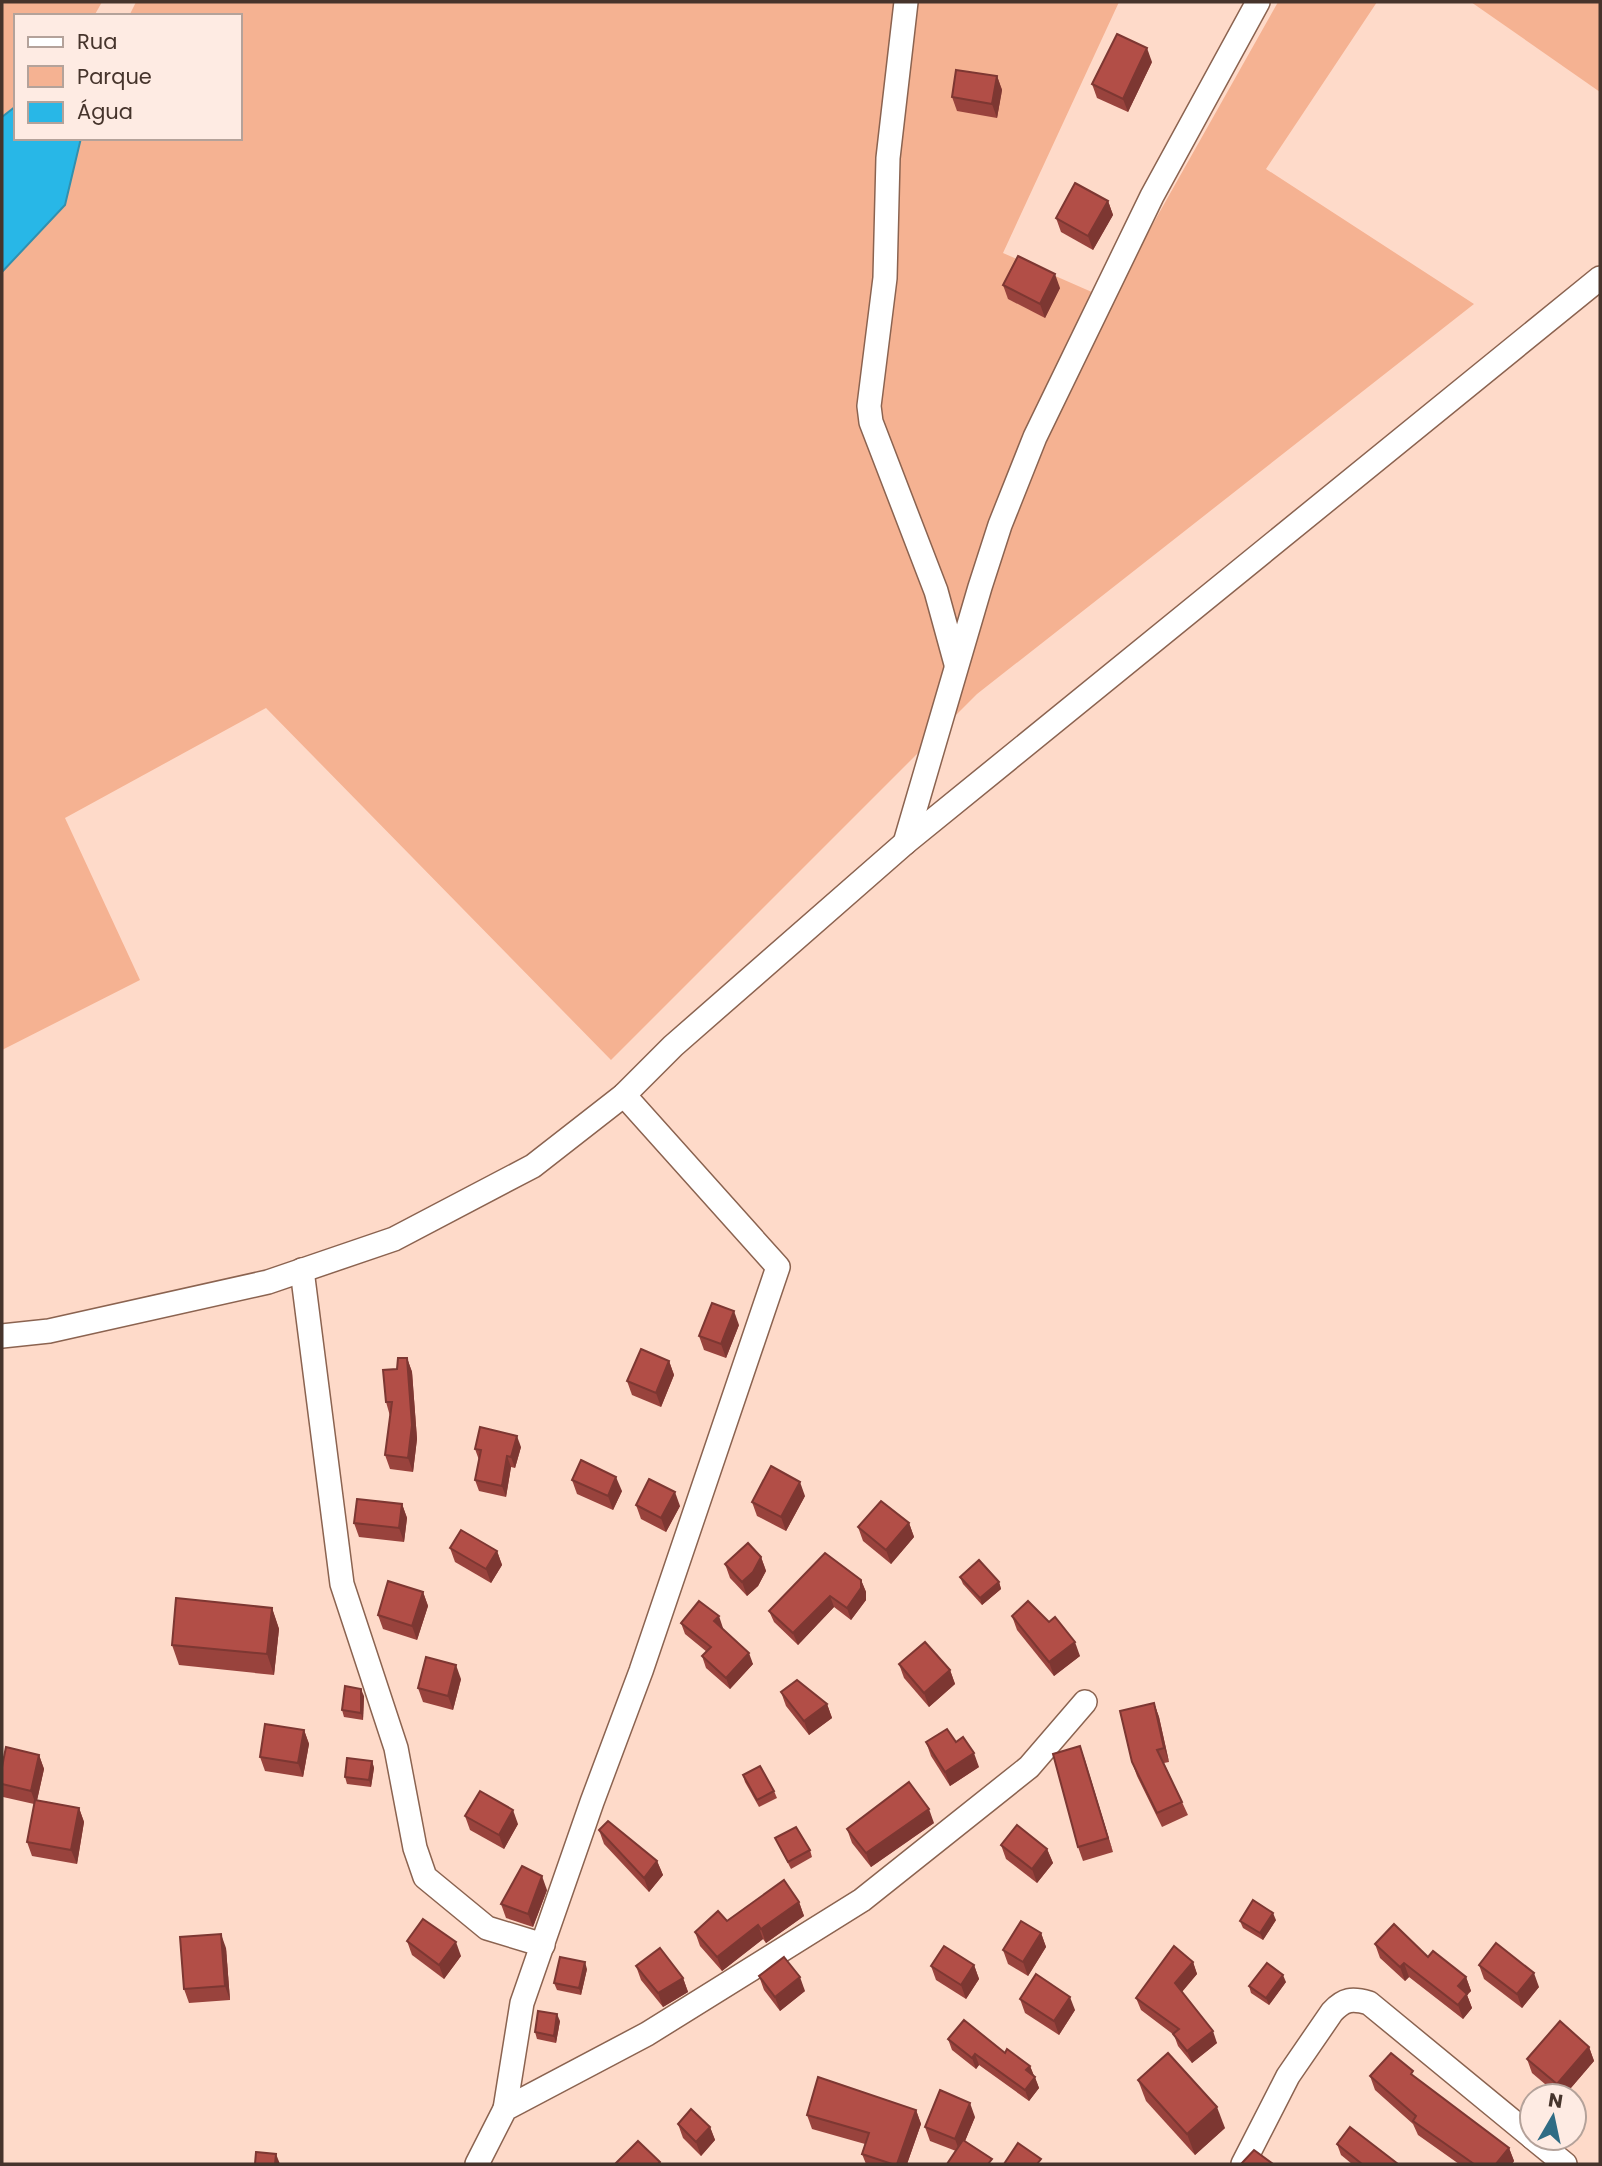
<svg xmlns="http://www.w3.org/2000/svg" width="1602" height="2166" viewBox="0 0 1602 2166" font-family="Poppins,sans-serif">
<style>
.green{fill:#f5b292}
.water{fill:#28b7e7;stroke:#3190af;stroke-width:2}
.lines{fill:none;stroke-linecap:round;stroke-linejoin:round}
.minor-casing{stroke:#8b6350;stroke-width:26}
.minor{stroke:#fff;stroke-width:23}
.wall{fill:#99433d}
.shaded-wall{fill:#7d3732}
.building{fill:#b24e47;stroke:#7d3732;stroke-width:2}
</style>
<rect width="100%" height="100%" fill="#fedac9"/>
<!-- green -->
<g class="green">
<polygon points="2,2 102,2 94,16 16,16 16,106 2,117"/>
<polygon points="136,2 1119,2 1003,253 1110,300 1278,2 1377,2 1266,169 1474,304 977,694 611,1060 266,708 65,818 140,980 2,1050 2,272 75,162 81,138 240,138 240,16 129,16"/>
<polygon points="1471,2 1600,2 1600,92"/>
</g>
<!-- water -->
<polygon class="water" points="16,106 16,138 81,138 65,205 2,272 2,117"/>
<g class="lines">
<defs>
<g id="minor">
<polyline points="906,2 888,158 885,278 869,406 871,422 936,591 956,664"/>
<polyline points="905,843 980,587 1000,525 1035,437 1152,196 1258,2"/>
<polyline points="302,1270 342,1584 396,1748 415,1848 425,1877 487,1928 543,1945"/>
<polyline points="2,1336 49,1331 268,1282 394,1239 533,1166 624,1095 673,1046 905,843 1600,278"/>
<polyline points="505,2109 522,2003 592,1802 641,1671 778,1267 624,1095"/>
<polyline points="1533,2138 1565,2164"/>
<polyline points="477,2164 505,2109 647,2034 862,1900 1029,1767 1085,1702"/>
<path d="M1243,2164L1288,2076L1332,2012C1344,1999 1352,1998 1369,2003L1532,2137"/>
</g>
</defs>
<!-- minor casing -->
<use href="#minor" class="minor-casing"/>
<!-- minor -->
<use href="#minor" class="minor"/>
</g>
<!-- wall -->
<g class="wall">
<polygon points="1152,62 1128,112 1097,98 1092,84"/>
<polygon points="997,76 1002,90 997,118 957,111 952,97"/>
<polygon points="1108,201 1113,215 1093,250 1061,232 1056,218"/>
<polygon points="1003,285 1060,288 1045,318 1008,299"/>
<polygon points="739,1325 726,1358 704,1350 699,1336"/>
<polygon points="407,1358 412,1372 417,1439 413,1472 390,1469 385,1455 390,1416 386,1402 397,1369"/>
<polygon points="669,1361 674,1375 661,1407 632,1395 627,1381"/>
<polygon points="521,1447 515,1468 511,1467 506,1497 479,1491 475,1480 479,1460 475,1449"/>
<polygon points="572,1480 622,1491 613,1510 577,1494"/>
<polygon points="805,1496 786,1531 757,1516 752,1502"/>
<polygon points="402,1504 407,1518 404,1542 359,1537 354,1523"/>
<polygon points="636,1505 680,1506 666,1532 641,1519"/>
<polygon points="909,1523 914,1537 891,1564 863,1541 858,1527"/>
<polygon points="450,1548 497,1551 502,1565 491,1583 455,1562"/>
<polygon points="761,1557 766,1571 758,1586 747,1596 730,1578 725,1564"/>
<polygon points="960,1577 999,1582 1001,1589 982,1605 963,1584"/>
<polygon points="861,1580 866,1592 866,1600 851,1620 834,1607 798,1645 774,1622 769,1611"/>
<polygon points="423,1592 428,1606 417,1640 383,1629 378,1615"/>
<polygon points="272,1608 279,1629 274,1675 179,1665 172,1645"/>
<polygon points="1012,1616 1080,1656 1054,1676 1017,1630"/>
<polygon points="681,1623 723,1628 722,1628 753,1664 730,1689 706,1668 702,1656 707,1652 685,1634"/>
<polygon points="899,1664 950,1670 955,1684 929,1707 904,1678"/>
<polygon points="461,1679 453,1710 423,1702 418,1688"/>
<polygon points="781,1692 827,1704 832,1718 809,1735 786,1706"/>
<polygon points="364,1696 363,1720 344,1717 342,1710"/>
<polygon points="1154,1703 1159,1717 1169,1762 1164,1763 1188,1815 1162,1827 1137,1776 1132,1762"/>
<polygon points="304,1730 309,1744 303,1777 265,1771 260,1757"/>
<polygon points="926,1742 979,1767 950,1786 931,1756"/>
<polygon points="1080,1746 1113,1852 1083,1861 1078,1847"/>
<polygon points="39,1755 44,1769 37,1800 79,1808 84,1822 77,1864 32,1856 27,1842 34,1804 3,1797 2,1793 2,1767"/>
<polygon points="372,1761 374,1768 371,1787 347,1784 345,1777"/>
<polygon points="743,1775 774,1791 777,1798 759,1807 745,1782"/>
<polygon points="465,1816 518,1824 504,1849 470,1830"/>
<polygon points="934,1823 871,1867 852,1843 847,1829"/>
<polygon points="599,1830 657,1861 663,1875 649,1892 604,1844"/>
<polygon points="775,1838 810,1850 812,1857 791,1869"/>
<polygon points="1001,1845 1047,1849 1053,1863 1037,1883 1006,1859"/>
<polygon points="547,1890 533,1927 506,1918 501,1904"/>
<polygon points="799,1902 804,1916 766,1943 763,1939 722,1971 700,1946 695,1932 727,1921"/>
<polygon points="1276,1920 1263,1940 1243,1928 1240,1921"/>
<polygon points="1041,1933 1046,1947 1028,1976 1008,1964 1003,1950"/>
<polygon points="407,1941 461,1956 444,1979 412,1955"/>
<polygon points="1375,1944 1428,1957 1466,1977 1471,1991 1467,1995 1472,2008 1463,2019 1409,1977 1405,1981 1380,1958"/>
<polygon points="226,1948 230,2000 189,2003 184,1989"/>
<polygon points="1193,1962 1197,1974 1182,1992 1217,2043 1192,2063 1178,2046 1174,2035 1141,2010 1136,1998"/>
<polygon points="974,1965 979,1979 966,1999 936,1980 931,1966"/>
<polygon points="1479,1965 1539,1987 1522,2008 1484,1979"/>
<polygon points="636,1966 683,1978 688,1992 663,2007 641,1980"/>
<polygon points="587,1969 581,1995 557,1990 554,1983"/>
<polygon points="759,1976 805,1991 780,2011 764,1990"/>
<polygon points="1286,1982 1269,2005 1251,1993 1249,1986"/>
<polygon points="1020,1999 1075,2010 1059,2035 1025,2013"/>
<polygon points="560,2021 556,2043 537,2039 535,2032"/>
<polygon points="948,2039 1005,2053 1030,2066 1039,2088 1029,2101 979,2065 976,2069 952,2050"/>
<polygon points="1589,2047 1594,2061 1564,2096 1559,2096 1532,2073 1527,2059"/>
<polygon points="1370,2076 1414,2077 1509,2148 1514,2161 1512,2164 1459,2164 1418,2135 1413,2124 1375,2090"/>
<polygon points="1138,2080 1225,2128 1195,2155 1146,2101"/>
<polygon points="916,2110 921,2124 907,2164 866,2164 862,2154 865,2144 812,2129 807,2115"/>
<polygon points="975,2117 965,2141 956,2151 930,2141 925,2127"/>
<polygon points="678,2124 710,2127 715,2140 701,2156 683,2138"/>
<polygon points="1337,2144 1398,2164 1352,2164 1341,2155"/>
</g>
<!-- shaded-wall -->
<g class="shaded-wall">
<polygon points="1147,48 1152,62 1128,112 1123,99"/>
<polygon points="997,76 1002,90 997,118 992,104"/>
<polygon points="1108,201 1113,215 1093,250 1088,236"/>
<polygon points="1055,274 1060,288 1045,318 1040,304"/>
<polygon points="734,1311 739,1325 726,1358 721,1344"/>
<polygon points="407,1358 412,1372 417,1439 413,1472 408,1458"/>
<polygon points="669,1361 674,1375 661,1407 656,1393"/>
<polygon points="517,1436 521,1447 515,1468 511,1457"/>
<polygon points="507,1456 511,1467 506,1497 502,1486"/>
<polygon points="616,1477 622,1491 613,1510 608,1496"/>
<polygon points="800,1482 805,1496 786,1531 781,1517"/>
<polygon points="675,1492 680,1506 666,1532 661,1518"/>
<polygon points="402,1504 407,1518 404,1542 399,1528"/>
<polygon points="909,1523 914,1537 891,1564 886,1550"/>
<polygon points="497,1551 502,1565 491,1583 486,1569"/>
<polygon points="761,1557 766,1571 758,1586 747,1596 742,1582"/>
<polygon points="861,1580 866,1592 866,1600 851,1620 847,1608"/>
<polygon points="999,1582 1001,1589 982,1605 980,1598"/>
<polygon points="423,1592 428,1606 417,1640 412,1626"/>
<polygon points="830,1596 834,1607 798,1645 793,1633"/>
<polygon points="272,1608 279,1629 274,1675 267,1654"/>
<polygon points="719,1616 723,1628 718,1633 714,1621"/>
<polygon points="1075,1642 1080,1656 1054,1676 1049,1662"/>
<polygon points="749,1653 753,1664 730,1689 726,1678"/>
<polygon points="456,1665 461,1679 453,1710 448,1696"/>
<polygon points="950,1670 955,1684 929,1707 924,1693"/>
<polygon points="361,1689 364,1696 363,1720 361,1713"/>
<polygon points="1154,1703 1159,1717 1169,1762 1164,1748"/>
<polygon points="827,1704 832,1718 809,1735 804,1721"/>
<polygon points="304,1730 309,1744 303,1777 298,1763"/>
<polygon points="1080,1746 1085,1760 1113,1852 1108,1838"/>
<polygon points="974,1753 979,1767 950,1786 945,1772"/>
<polygon points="39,1755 44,1769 36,1805 31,1791"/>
<polygon points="372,1761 374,1768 371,1787 369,1780"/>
<polygon points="79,1808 84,1822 77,1864 71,1850"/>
<polygon points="929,1809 934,1823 871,1867 866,1853"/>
<polygon points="513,1810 518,1824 504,1849 499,1835"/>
<polygon points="1047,1849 1053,1863 1037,1883 1032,1869"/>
<polygon points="657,1861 663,1875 649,1892 644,1878"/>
<polygon points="542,1876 547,1890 533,1927 528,1914"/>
<polygon points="799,1902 804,1916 766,1943 761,1929"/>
<polygon points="1273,1913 1276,1920 1263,1940 1260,1933"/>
<polygon points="758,1925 763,1939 722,1971 717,1957"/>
<polygon points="1041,1933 1046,1947 1028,1976 1023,1962"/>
<polygon points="221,1934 226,1948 230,2000 225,1986"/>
<polygon points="456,1942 461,1956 444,1979 439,1965"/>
<polygon points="585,1962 587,1969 581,1995 579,1988"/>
<polygon points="1193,1962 1197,1974 1179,1995 1175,1983"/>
<polygon points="1404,1963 1409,1977 1405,1981 1400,1967"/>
<polygon points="974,1965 979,1979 966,1999 961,1985"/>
<polygon points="1534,1973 1539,1987 1522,2008 1517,1994"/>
<polygon points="1283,1975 1286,1982 1269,2005 1266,1998"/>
<polygon points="800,1977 805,1991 780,2011 775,1997"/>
<polygon points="1466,1977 1471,1991 1467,1995 1472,2008 1463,2019 1458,2005 1458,1986"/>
<polygon points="683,1978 688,1992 663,2007 658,1993"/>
<polygon points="1070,1997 1075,2010 1059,2035 1054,2021"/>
<polygon points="557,2014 560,2021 556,2043 554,2036"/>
<polygon points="1213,2031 1217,2043 1192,2063 1187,2051"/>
<polygon points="1589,2047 1594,2061 1564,2096 1561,2096 1557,2084"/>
<polygon points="975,2054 979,2065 976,2069 972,2058"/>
<polygon points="1030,2066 1034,2076 1026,2070"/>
<polygon points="1035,2077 1039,2088 1029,2101 1025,2090"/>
<polygon points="970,2103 975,2117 960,2153 955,2139"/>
<polygon points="1217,2107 1225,2128 1195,2155 1187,2134"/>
<polygon points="916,2110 921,2124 907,2164 897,2164"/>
<polygon points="710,2127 715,2140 701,2156 696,2142"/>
<polygon points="1509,2148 1514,2161 1512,2164 1496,2164"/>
<polygon points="276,2154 280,2164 275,2164"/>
</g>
<!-- building -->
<g class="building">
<polygon points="1117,34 1147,48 1123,99 1092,84"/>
<polygon points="956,70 997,76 992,104 952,97"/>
<polygon points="1075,183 1108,201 1088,236 1056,218"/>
<polygon points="1018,256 1055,274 1040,304 1003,285"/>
<polygon points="712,1303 734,1311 721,1344 699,1336"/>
<polygon points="641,1349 669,1361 656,1393 627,1381"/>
<polygon points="398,1358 407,1358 412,1425 408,1458 385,1455 392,1402 386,1402 383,1370 397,1369"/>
<polygon points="480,1427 517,1436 511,1457 507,1456 502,1486 475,1480 481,1450 475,1449"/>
<polygon points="581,1460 616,1477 608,1496 572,1480"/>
<polygon points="771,1466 800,1482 781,1517 752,1502"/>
<polygon points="649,1479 675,1492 661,1518 636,1505"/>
<polygon points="357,1499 402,1504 399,1528 354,1523"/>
<polygon points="881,1501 909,1523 886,1550 858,1527"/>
<polygon points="461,1530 497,1551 486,1569 450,1548"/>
<polygon points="748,1543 761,1557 753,1572 742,1582 725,1564"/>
<polygon points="825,1553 861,1580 861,1588 847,1608 830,1596 793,1633 769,1611"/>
<polygon points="979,1560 999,1582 980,1598 960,1577"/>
<polygon points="388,1581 423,1592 412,1626 378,1615"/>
<polygon points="176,1598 272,1608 267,1654 172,1645"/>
<polygon points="699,1601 719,1616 714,1621 749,1653 726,1678 702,1656 711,1647 681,1623"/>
<polygon points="1028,1601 1049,1622 1055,1617 1075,1642 1049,1662 1012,1616"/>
<polygon points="925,1642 950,1670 924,1693 899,1664"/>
<polygon points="426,1657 456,1665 448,1696 418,1688"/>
<polygon points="797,1680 827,1704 804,1721 781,1692"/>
<polygon points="345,1686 361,1689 361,1713 342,1710"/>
<polygon points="1154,1703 1164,1748 1157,1750 1182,1802 1157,1813 1132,1762 1120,1711"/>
<polygon points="265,1724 304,1730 298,1763 260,1757"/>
<polygon points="947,1729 956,1742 963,1737 974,1753 945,1772 926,1742"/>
<polygon points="1080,1746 1108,1838 1078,1847 1053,1754"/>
<polygon points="6,1747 39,1755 31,1791 2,1784 2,1767"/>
<polygon points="347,1758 372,1761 369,1780 345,1777"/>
<polygon points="760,1766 774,1791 757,1800 743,1775"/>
<polygon points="909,1782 929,1809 866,1853 847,1829"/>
<polygon points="480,1791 513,1810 499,1835 465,1816"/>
<polygon points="35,1800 79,1808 71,1850 27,1842"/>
<polygon points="608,1821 657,1861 644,1878 599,1830"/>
<polygon points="1017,1825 1047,1849 1032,1869 1001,1845"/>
<polygon points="796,1827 810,1850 788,1862 775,1838"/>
<polygon points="522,1866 542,1876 528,1914 501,1904"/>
<polygon points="784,1880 799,1902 761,1929 758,1925 717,1957 695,1932 718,1911 727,1921"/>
<polygon points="1253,1900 1273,1913 1260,1933 1240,1921"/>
<polygon points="423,1919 456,1942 439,1965 407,1941"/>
<polygon points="1021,1921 1041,1933 1023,1962 1003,1950"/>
<polygon points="1394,1924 1428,1957 1433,1951 1466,1977 1458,1986 1467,1994 1458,2005 1404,1963 1400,1967 1375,1944"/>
<polygon points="221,1934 225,1986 184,1989 180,1937"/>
<polygon points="1496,1943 1534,1973 1517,1994 1479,1965"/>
<polygon points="944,1946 974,1965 961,1985 931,1966"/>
<polygon points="1174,1946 1193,1962 1175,1983 1213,2031 1187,2051 1173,2034 1179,2029 1136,1998"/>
<polygon points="660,1948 683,1978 658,1993 636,1966"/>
<polygon points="560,1957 585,1962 579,1988 554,1983"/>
<polygon points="784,1957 800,1977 775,1997 759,1976"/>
<polygon points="1267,1963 1283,1975 1266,1998 1249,1986"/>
<polygon points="1036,1974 1070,1997 1054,2021 1020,1999"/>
<polygon points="538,2011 557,2014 554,2036 535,2032"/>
<polygon points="964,2020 1005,2053 1007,2049 1030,2066 1026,2070 1035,2077 1025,2090 975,2054 972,2058 948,2039"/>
<polygon points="1560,2021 1589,2047 1557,2084 1527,2059"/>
<polygon points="1168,2053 1217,2107 1187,2134 1138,2080"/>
<polygon points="1391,2053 1413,2071 1411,2074 1509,2148 1496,2164 1474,2164 1413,2121 1416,2116 1370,2076"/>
<polygon points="818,2077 916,2110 897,2164 892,2164 862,2154 869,2133 807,2115"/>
<polygon points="940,2090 970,2103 955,2139 925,2127"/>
<polygon points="691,2109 710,2127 696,2142 678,2124"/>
<polygon points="1350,2127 1398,2164 1362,2164 1337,2144"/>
<polygon points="963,2140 992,2159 988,2164 947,2164"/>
<polygon points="638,2141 660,2162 658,2164 615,2164"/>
<polygon points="1018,2143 1041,2159 1037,2164 1004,2164"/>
<polygon points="1254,2150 1273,2164 1241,2164"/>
<polygon points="256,2152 276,2154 275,2164 255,2164"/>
</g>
<!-- border -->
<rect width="1602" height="2166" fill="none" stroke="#46342c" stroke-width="7"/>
<!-- legend -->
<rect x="14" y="14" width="228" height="126" fill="#feebe3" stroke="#b4a29a" stroke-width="2"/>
<rect x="28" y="37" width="35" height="10" fill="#ffffff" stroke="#b4a29a" stroke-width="2"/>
<text x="77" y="49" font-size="21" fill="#46342c">Rua</text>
<rect x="28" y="66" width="35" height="21" fill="#f5b292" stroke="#b4a29a" stroke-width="2"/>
<text x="77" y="84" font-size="21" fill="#46342c">Parque</text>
<rect x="28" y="102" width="35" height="21" fill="#28b7e7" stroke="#b4a29a" stroke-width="2"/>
<text x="77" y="119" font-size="21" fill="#46342c">Água</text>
<!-- north arrow -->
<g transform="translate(1553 2117) rotate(9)"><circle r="33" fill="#feebe3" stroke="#b4a29a" stroke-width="2"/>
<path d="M0-5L12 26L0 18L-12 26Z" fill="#306c84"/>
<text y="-10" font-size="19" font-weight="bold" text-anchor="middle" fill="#46342c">N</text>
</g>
</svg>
